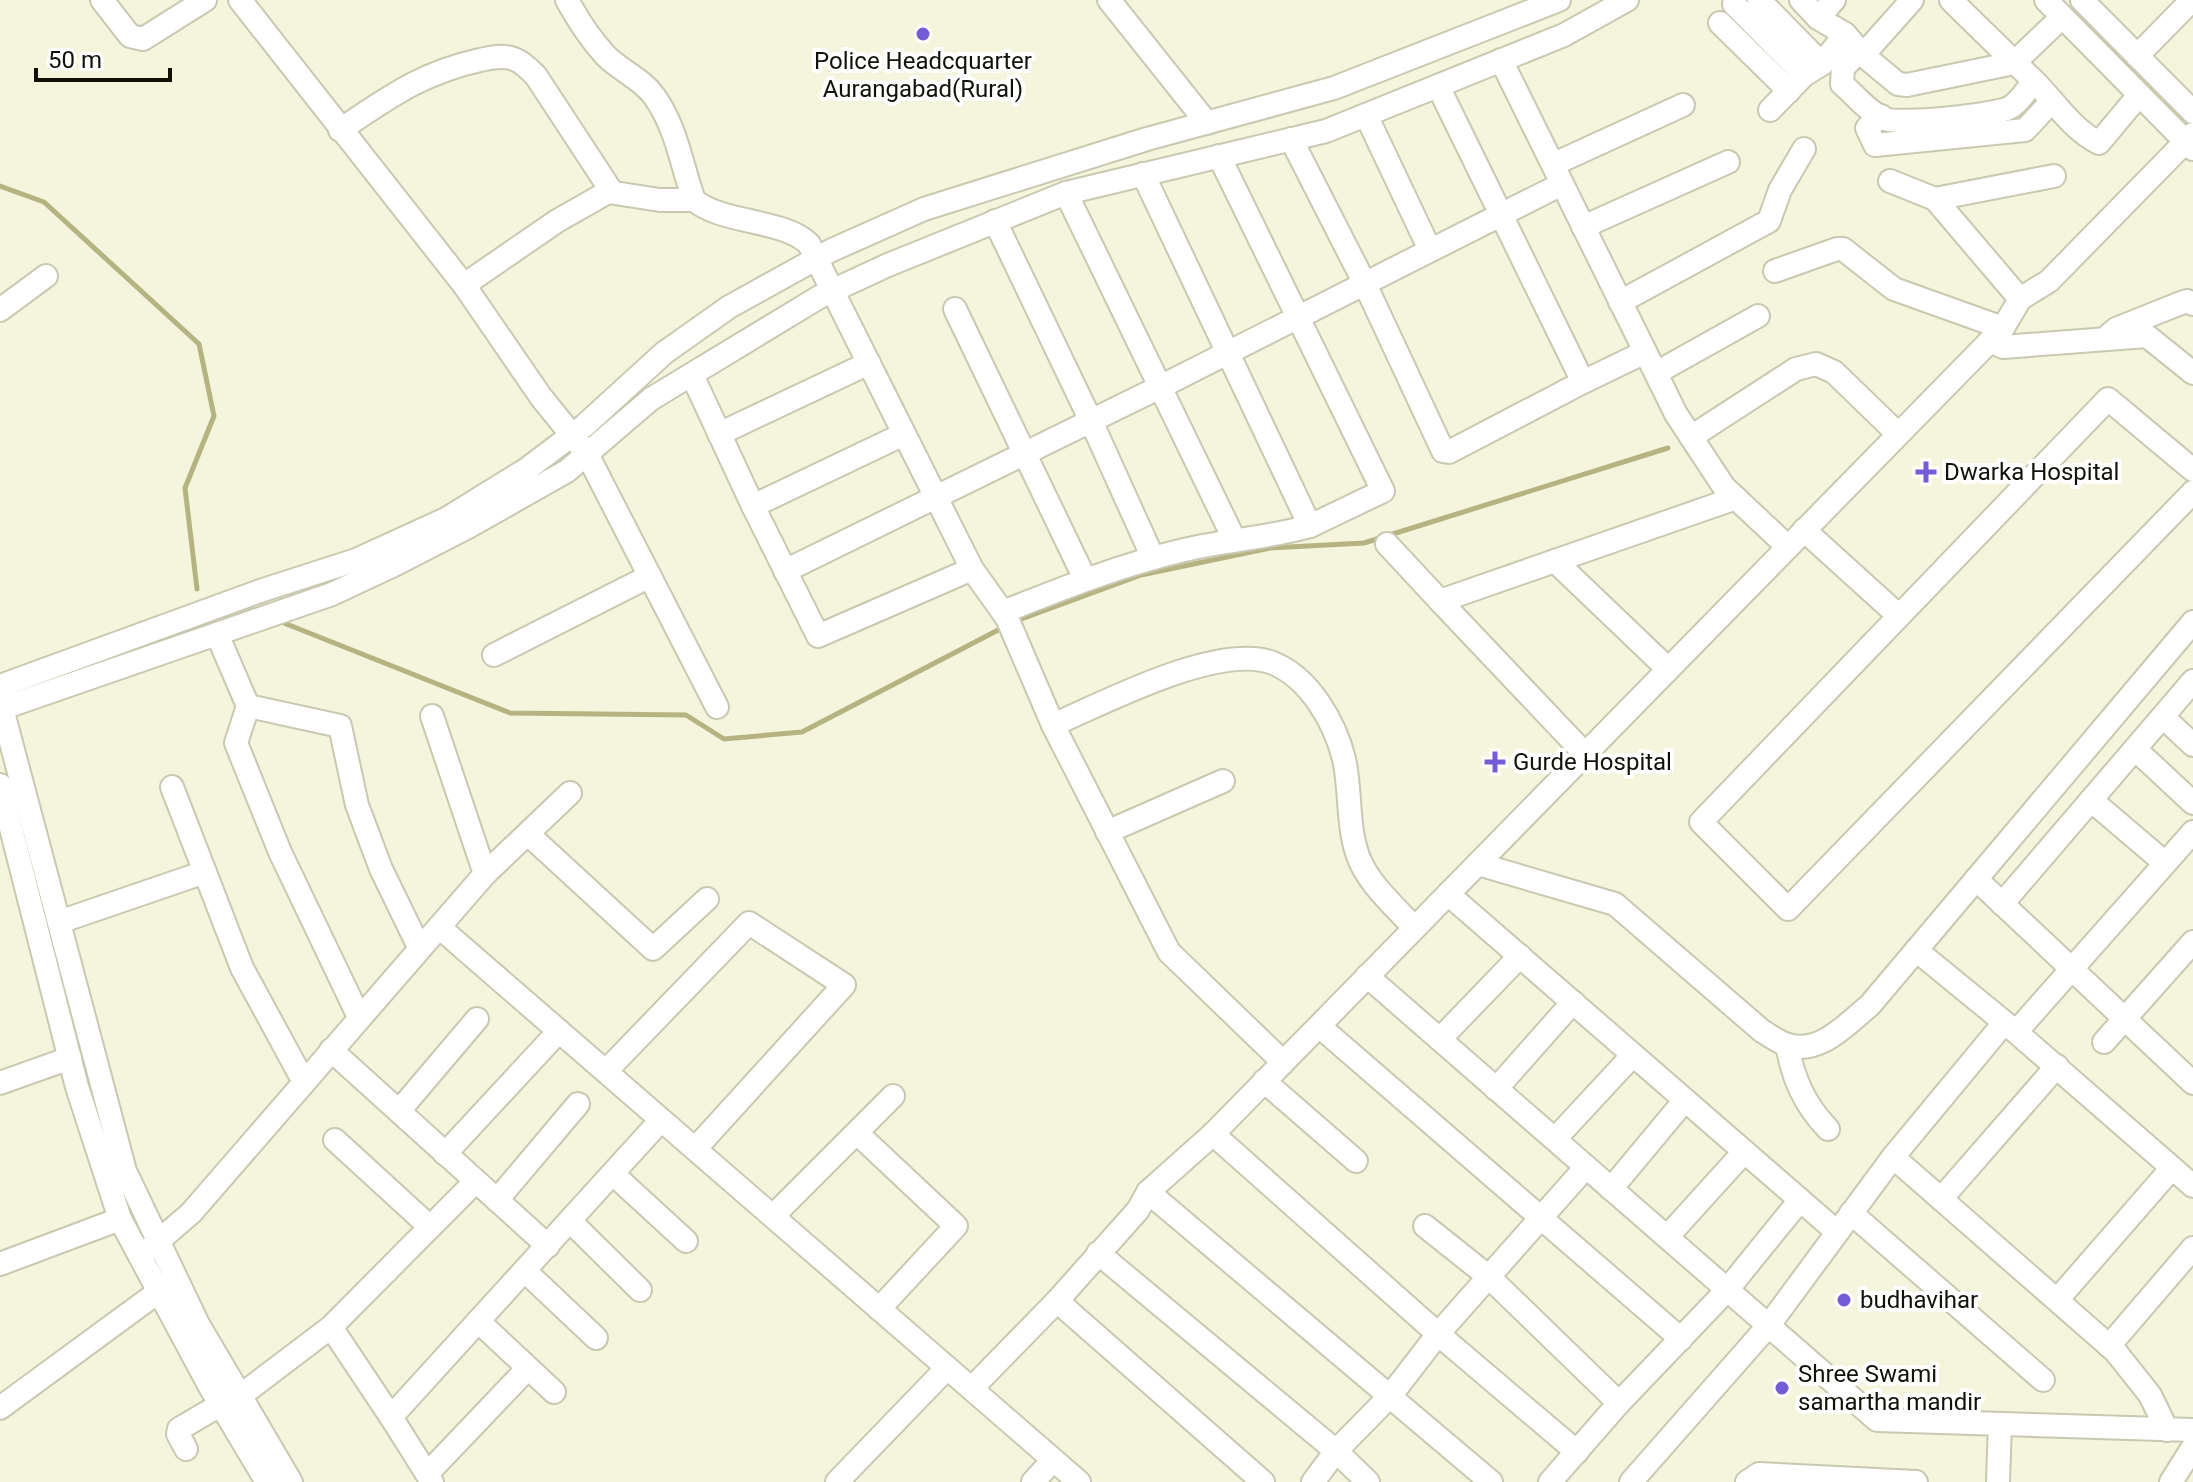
<svg xmlns="http://www.w3.org/2000/svg" width="2193" height="1482" viewBox="0 0 2193 1482" font-family="Roboto,sans-serif">
<style>
.lines{fill:none;stroke-linecap:round;stroke-linejoin:round}
.stream{stroke:#b6b382;stroke-width:5}
.minor-casing{stroke:#c9c8b0;stroke-width:26}
.minor{stroke:#fff;stroke-width:22}
.poi-dot{fill:#745cd6;stroke:#fff;stroke-width:3}
.labels{text-anchor:middle;dominant-baseline:central;stroke-width:8;stroke-linejoin:round;paint-order:stroke}
.poi-label{font-size:24px;fill:#111109;stroke:#fff;text-anchor:start}
</style>
<rect width="100%" height="100%" fill="#f5f4dc"/>
<g class="lines">
<!-- stream -->
<g class="stream">
<polyline points="0,186 44,202 199,344 214,416 185,488 197,589"/>
<polyline points="279,621 510,713 686,715 724,739 802,732 1004,627"/>
<polyline points="1016,621 1141,575 1270,548 1364,543 1668,448"/>
</g>
<defs>
<g id="minor">
<polyline points="102,0 130,36 143,39 205,0"/>
<polyline points="240,0 464,285 541,397 587,454 717,707"/>
<path d="M567,0C578,20 591,40 606,56C621,71 642,79 654,96C677,128 681,164 694,200C722,224 784,219 809,244L972,569L1007,618L1053,725L1169,952L1283,1062"/>
<polyline points="1109,0 1207,123"/>
<polyline points="1759,0 1822,64"/>
<polyline points="1801,0 1818,18 1845,34 1863,55 1898,84 1907,85 2014,63 2062,17"/>
<path d="M1951,0C1978,27 2005,53 2032,79C2054,100 2071,129 2099,143L2139,95"/>
<polyline points="2046,0 2193,149"/>
<polyline points="2082,0 2193,112"/>
<polyline points="1734,4 1804,75"/>
<polyline points="1818,18 1834,0"/>
<polyline points="1720,23 1789,91"/>
<path d="M1861,49L1843,68L1842,84C1856,96 1868,112 1885,119C1900,125 1994,115 2009,108C2019,103 2027,89 2034,81"/>
<polyline points="1863,55 1912,0"/>
<polyline points="2137,56 2192,0"/>
<polyline points="1501,60 1676,414 1724,487 1788,547"/>
<polyline points="1438,86 1583,382 1645,352"/>
<polyline points="1770,110 1804,75 1822,64 1845,34"/>
<polyline points="1366,115 1430,250"/>
<polyline points="1881,116 1867,128 1875,145 2025,130 2051,102"/>
<path d="M340,130C388,98 421,73 480,60C490,58 500,55 511,58C521,61 528,68 536,76L612,192"/>
<polyline points="1291,139 1365,284 1443,451 1449,452 1583,382"/>
<polyline points="1554,164 1683,105"/>
<polyline points="1143,174 1310,526 1383,491 1219,156"/>
<polyline points="1890,181 1935,199 2054,176"/>
<polyline points="1066,193 1234,539"/>
<polyline points="1935,199 2020,299"/>
<polyline points="995,221 1091,421 1153,558"/>
<polyline points="1583,227 1728,162"/>
<polyline points="1775,271 1837,249 1843,249 1894,289 2003,328"/>
<polyline points="464,285 557,221 608,192 660,200 694,200"/>
<polyline points="1620,302 1769,221 1780,190 1804,149"/>
<polyline points="955,309 1085,579"/>
<polyline points="0,310 46,276"/>
<polyline points="2109,335 2116,329 2181,303 2187,301 2193,304"/>
<polyline points="1990,341 2003,347 2147,336 2193,373"/>
<polyline points="1656,373 1758,316"/>
<polyline points="692,375 753,506 818,636 972,569"/>
<polyline points="719,434 869,363"/>
<polyline points="1691,437 1796,369 1816,364 1834,372 1898,434"/>
<polyline points="2193,470 2108,399 1701,822 1788,909 2193,492"/>
<polyline points="753,506 904,434"/>
<polyline points="1804,530 1899,616"/>
<polyline points="1387,544 1440,601"/>
<polyline points="1555,561 1668,669"/>
<polyline points="785,571 1160,387 1562,184"/>
<path d="M1003,612C1063,588 1121,565 1184,550C1226,540 1268,538 1310,526"/>
<polyline points="217,634 248,706"/>
<polyline points="494,655 650,576"/>
<polyline points="0,686 263,590 356,560 446,519 527,469 584,426 664,353 729,307 832,250 924,209 1147,139 1334,88 1559,0"/>
<polyline points="0,701 125,1171 198,1324 291,1482"/>
<polyline points="0,709 332,594 396,564 468,527 567,471 651,399 821,296 888,265 1066,193 1326,131 1564,35 1627,0"/>
<polyline points="432,716 485,874"/>
<polyline points="2163,717 2193,745"/>
<path d="M1053,725C1104,703 1219,642 1273,663C1310,678 1335,723 1344,759C1351,790 1347,826 1358,856C1368,884 1395,906 1414,928"/>
<polyline points="2135,749 2193,803"/>
<polyline points="1585,754 1440,601 1736,498"/>
<polyline points="0,785 77,1087 120,1219 209,1385 267,1482"/>
<polyline points="172,787 242,968 304,1082"/>
<polyline points="2091,800 2165,863"/>
<polyline points="1107,832 1223,781"/>
<polyline points="2193,832 2016,1032 2193,1186"/>
<polyline points="529,835 653,949 707,899"/>
<path d="M1478,864L1615,904L1762,1031C1769,1035 1777,1041 1785,1044C1818,1057 1847,1024 1870,1005L2193,622"/>
<polyline points="1976,879 2193,1083"/>
<polyline points="1448,894 1837,1232"/>
<polyline points="2002,904 2193,681"/>
<polyline points="59,922 205,872"/>
<polyline points="439,927 1079,1482"/>
<polyline points="1916,950 2015,1031"/>
<polyline points="1367,976 1877,1420 2193,1430"/>
<polyline points="359,1017 280,852 236,743 248,706 340,726 357,805 381,869 419,947"/>
<polyline points="1319,1026 1681,1339"/>
<polyline points="1440,1039 1520,956"/>
<polyline points="2104,1042 2193,942"/>
<path d="M1787,1045C1793,1078 1804,1104 1828,1129"/>
<polyline points="331,1050 548,1246"/>
<polyline points="606,1071 749,923 844,985 695,1149"/>
<polyline points="1264,1081 1356,1161"/>
<polyline points="0,1083 70,1058"/>
<polyline points="1496,1089 1573,1002"/>
<polyline points="399,1111 477,1019"/>
<polyline points="857,1133 956,1226 879,1309"/>
<polyline points="1213,1134 1438,1334 1577,1452"/>
<polyline points="1555,1139 1633,1055"/>
<polyline points="335,1140 430,1227"/>
<polyline points="445,1154 559,1031"/>
<polyline points="1893,1157 2115,1351 2150,1395 2167,1430"/>
<polyline points="613,1174 686,1241"/>
<polyline points="1611,1189 1685,1100"/>
<polyline points="1148,1192 1491,1482"/>
<polyline points="1941,1199 2057,1066"/>
<polyline points="497,1200 578,1104"/>
<polyline points="1851,1213 2043,1380"/>
<polyline points="773,1216 893,1096"/>
<polyline points="570,1221 640,1290"/>
<polyline points="1425,1226 1489,1277 1619,1403"/>
<polyline points="1667,1237 1744,1152"/>
<polyline points="148,1250 191,1213 485,874 570,793"/>
<polyline points="1098,1253 1336,1451 1368,1482"/>
<polyline points="0,1264 120,1219"/>
<polyline points="525,1271 596,1338"/>
<polyline points="2057,1300 2172,1168"/>
<polyline points="1057,1301 1263,1482"/>
<polyline points="478,1321 554,1392"/>
<polyline points="331,1327 391,1417 661,1120"/>
<polyline points="2109,1346 2193,1248"/>
<polyline points="972,1388 1057,1301 1138,1210 1148,1192 1213,1134 1990,341 2003,328 2020,299 2049,281 2193,134"/>
<polyline points="240,1396 331,1327 476,1181"/>
<polyline points="0,1408 169,1284"/>
<polyline points="391,1417 432,1482"/>
<polyline points="186,1449 178,1434 179,1429 220,1405"/>
<polyline points="427,1474 528,1368"/>
<polyline points="837,1482 947,1368"/>
<polyline points="1033,1482 1053,1460"/>
<polyline points="1313,1482 1336,1451 1391,1395 1438,1334 1586,1167"/>
<polyline points="1550,1482 1619,1403 1727,1290 1800,1200"/>
<polyline points="1631,1482 1769,1325 1893,1157 2004,1023"/>
<polyline points="1747,1482 1759,1474 1916,1482"/>
<polyline points="1998,1482 2000,1424"/>
<polyline points="2171,1482 2193,1447"/>
</g>
</defs>
<!-- minor casing -->
<use href="#minor" class="minor-casing"/>
<!-- minor -->
<use href="#minor" class="minor"/>
</g>
<!-- markers -->
<g class="poi-dot">
<circle cx="923" cy="34" r="8"/>
<path d="M1922 460h8v8h8v8h-8v8h-8v-8h-8v-8h8z"/>
<path d="M1491 750h8v8h8v8h-8v8h-8v-8h-8v-8h8z"/>
<circle cx="1844" cy="1300" r="8"/>
<circle cx="1782" cy="1388" r="8"/>
</g>
<g class="labels">
<!-- poi labels -->
<g class="poi-label">
<text x="923" y="61" text-anchor="middle">Police Headcquarter<tspan x="923" dy="28">Aurangabad(Rural)</tspan></text>
<text x="1944" y="472">Dwarka Hospital</text>
<text x="1513" y="762">Gurde Hospital</text>
<text x="1860" y="1300">budhavihar</text>
<text x="1798" y="1374">Shree Swami<tspan x="1798" dy="28">samartha mandir</tspan></text>
</g>
</g>
<!-- scale -->
<path d="M36 68v12h134v-12" fill="none" stroke="#111109" stroke-width="4"/>
<text x="48" y="68" font-size="24" fill="#111109" stroke="#ffffff" stroke-width="6" paint-order="stroke">50 m</text>
</svg>
